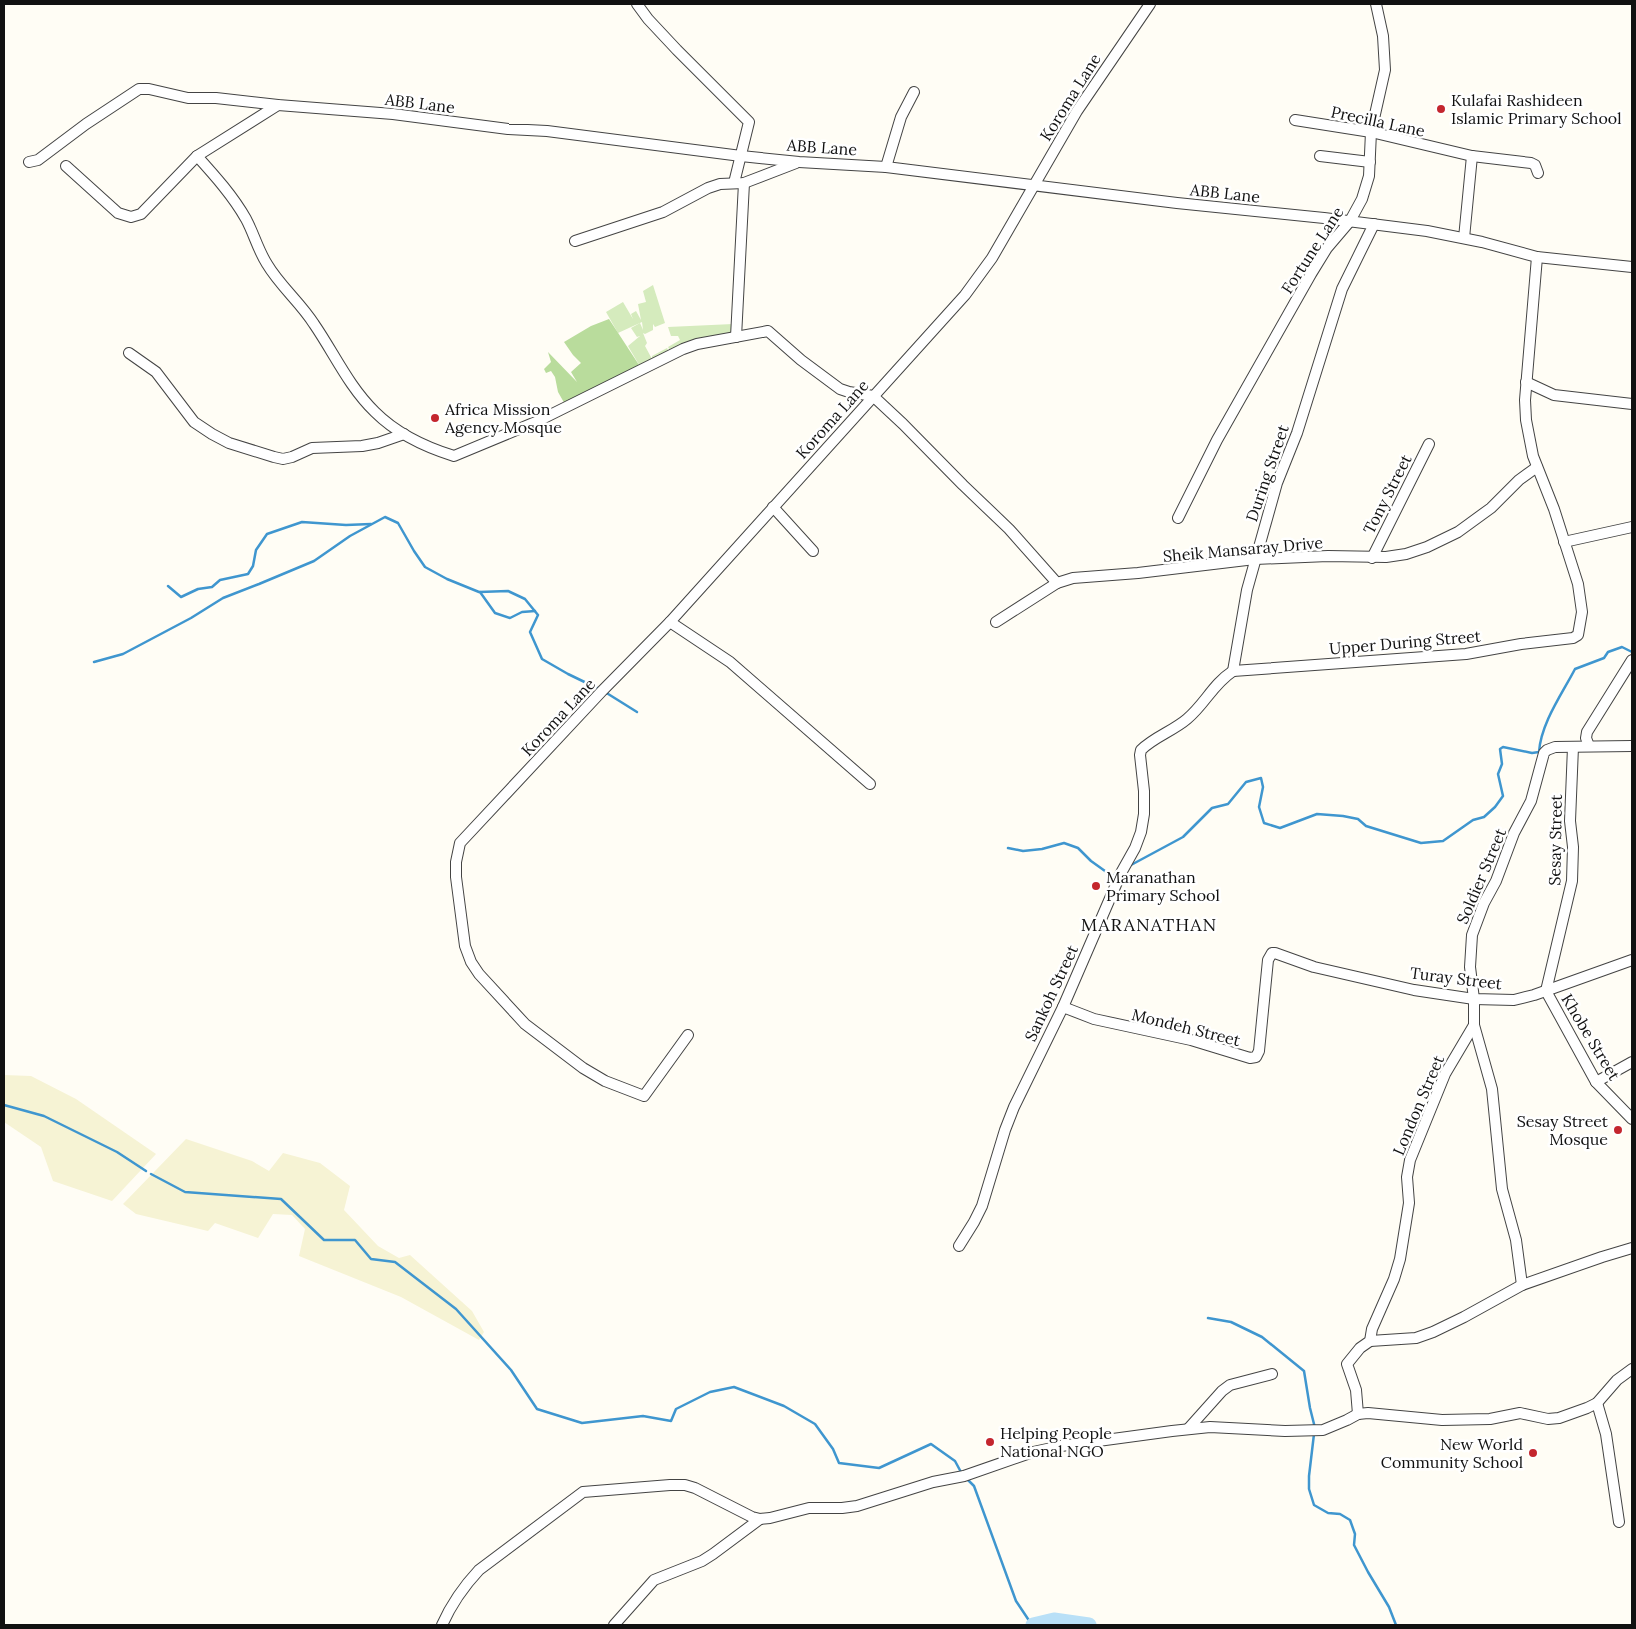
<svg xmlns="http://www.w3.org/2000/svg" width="1636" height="1629" viewBox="0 0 1636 1629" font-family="Lora,serif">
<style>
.farmland{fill:#f6f3d4}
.green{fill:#d5ebbd}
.forest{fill:#b9dc9c}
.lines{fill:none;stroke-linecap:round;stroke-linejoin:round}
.stream{stroke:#3f96cf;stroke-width:2.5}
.river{stroke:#b9e0f7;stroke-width:15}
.minor-casing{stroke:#444;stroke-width:12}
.minor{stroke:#fff;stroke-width:10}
.poi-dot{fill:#c4262e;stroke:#fff;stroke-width:2}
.labels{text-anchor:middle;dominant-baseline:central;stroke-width:5;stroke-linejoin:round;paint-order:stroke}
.street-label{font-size:16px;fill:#111;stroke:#fff}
.poi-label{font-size:16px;fill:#111;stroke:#fff;text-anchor:start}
.neighbourhood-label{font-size:18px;letter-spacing:1px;fill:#111;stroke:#fff}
</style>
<rect width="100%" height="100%" fill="#fffdf5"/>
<!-- farmland -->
<g class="farmland">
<polygon points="4,1075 31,1076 76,1099 156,1154 112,1201 53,1181 41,1147 4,1122"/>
<polygon points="186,1139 252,1161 269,1171 283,1153 320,1163 350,1186 344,1210 378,1246 399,1258 410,1255 472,1311 484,1332 479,1340 401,1297 299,1256 305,1229 292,1215 273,1214 258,1238 215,1223 208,1231 136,1214 123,1204"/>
</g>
<!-- green -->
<g class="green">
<polygon points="653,285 665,323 655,327 653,324 653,330 645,334 643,333 647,343 645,346 652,359 652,356 667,348 670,353 641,368 628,346 640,336 637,337 631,328 640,323 643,330 642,322 618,333 606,312 623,302 633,319 631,314 636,311 641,320 638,304 646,302 643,291"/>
<polygon points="733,324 733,336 671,352 668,347 680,340 678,336 671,336 668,327"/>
</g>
<!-- forest -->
<polygon class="forest" points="609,319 641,368 566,406 558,392 555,377 551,371 546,373 544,369 551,362 548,352 577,382 571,372 581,363 573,355 564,342 591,326"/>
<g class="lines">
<!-- stream -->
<g class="stream">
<polyline points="168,586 181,597 198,589 212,587 220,580 248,574 253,566 256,550 267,534 302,522 346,525 371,524"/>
<polyline points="480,592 495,613 510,618 522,612 535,611"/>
<polyline points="94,662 123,654 191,618 223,598 259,584 314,561 350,536 385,517 398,523 414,551 425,567 447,579 479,592 508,591 525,599 538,615 530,632 542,659 568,674 599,689"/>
<polyline points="605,692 637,712"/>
<polyline points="1008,848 1023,851 1042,849 1064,843 1078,848 1091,861 1112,876 1116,874"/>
<path d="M1131,865L1183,837L1212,808L1228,804L1246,782L1261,778L1263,787L1259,807L1264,823L1280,828L1317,814L1343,816L1358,819L1366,826L1421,843L1443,841L1473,820L1484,817L1495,807L1503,796L1498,774L1502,764L1500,749L1503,747L1532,753L1539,752C1541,723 1562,694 1575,669L1604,658L1608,652L1622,647L1632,652"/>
<polyline points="4,1105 44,1116 117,1152 146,1171"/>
<polyline points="151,1174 185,1192 281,1199 324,1240 355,1240 371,1259 395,1262 456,1309 511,1370 537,1409 582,1423 643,1416 671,1421 676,1409 710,1392 734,1387 784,1406 815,1424 833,1449 839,1463 879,1468 931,1444 955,1461 962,1474"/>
<polyline points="1208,1318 1231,1322 1262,1337 1304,1371 1310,1408 1315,1428"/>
<polyline points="1314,1434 1309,1476 1309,1489 1314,1505 1328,1513 1340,1514 1350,1520 1355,1534 1354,1545 1368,1572 1389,1607 1396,1625"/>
<polyline points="966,1478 974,1486 1016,1601 1032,1625"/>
</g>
<!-- river -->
<polyline class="river" points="1033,1625 1054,1620 1089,1625"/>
<defs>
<g id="minor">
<polyline points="637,4 648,19 677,50 749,122 734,183"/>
<polyline points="1295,120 1371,132 1472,156 1531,163 1535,165 1538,173"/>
<path d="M197,156C215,176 233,196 246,219C254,234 258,250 267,264C280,286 300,302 314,324C334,353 349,387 375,412C396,433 425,447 454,456L538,421L683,349L697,344L768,331L801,360L840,389L849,392L873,396L903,424L963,485L1009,529L1057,583"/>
<polyline points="1320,156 1370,162"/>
<polyline points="29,162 38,160 86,124 139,89 149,89 188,98 216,98 278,105 393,114 508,129 547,131 741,156 799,162 886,167 1177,203 1324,218 1427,231 1482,242 1537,257 1632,267"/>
<polyline points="66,166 118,213 131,217 141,214 197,156 278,105"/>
<polyline points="886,167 901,117 914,92"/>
<polyline points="1464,238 1472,156"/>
<polyline points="575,241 663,212 708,188 720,184 744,183 796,163"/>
<polyline points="736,337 744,183"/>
<polyline points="129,353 156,372 194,422 212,434 229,443 274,457 283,459 292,457 312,448 362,446 378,443 404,434"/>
<polyline points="1526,382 1554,395 1632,404"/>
<polyline points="773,507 813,551"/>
<polyline points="1178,518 1217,440 1311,274 1327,248 1350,221 1362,199 1369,176 1371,132 1385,70 1383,36 1376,4"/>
<polyline points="1564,542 1632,527"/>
<polyline points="1372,558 1429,444"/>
<polyline points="670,622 730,662 870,784"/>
<polyline points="996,622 1057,583 1073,578 1138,573 1255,559 1328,556 1386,557 1406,554 1427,547 1458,532 1491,508 1519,480 1537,467"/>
<polyline points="1233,671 1466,654 1521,644 1573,638 1578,635 1582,612 1578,584 1554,509 1533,456 1526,420 1525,400 1537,257"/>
<polyline points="1233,671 1247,590 1277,483 1297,433 1342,289 1374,224"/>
<polyline points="1589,746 1586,738 1587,732 1632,660"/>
<polyline points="1573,747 1570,821 1573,847 1572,881 1546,991 1596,1082 1632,1119"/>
<polyline points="1063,1007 1094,1019 1191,1040 1250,1058 1256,1057 1259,1051 1268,960 1272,953 1275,953 1314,967 1414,990 1474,999 1514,1000 1534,995 1632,960"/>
<polyline points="688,1035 644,1096 605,1081 583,1068 525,1024 479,974 471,962 465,946 456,877 456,862 460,843 602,691 670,622 965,295 992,258 1077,111 1150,4"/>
<polyline points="1596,1082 1632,1062"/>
<path d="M959,1246L974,1222L982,1206L1005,1130L1014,1107L1063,1007L1121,873L1135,848L1141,832L1144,814V791L1140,755L1141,750C1154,737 1173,731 1187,719C1205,704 1213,684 1233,671"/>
<polyline points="1522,1285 1516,1240 1502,1189 1492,1089 1474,1025 1474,999 1470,967 1472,935 1484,903 1496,881 1514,833 1531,801 1544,753 1547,750 1555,747 1632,746"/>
<polyline points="1370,1341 1416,1338 1433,1332 1464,1317 1522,1285 1602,1257 1632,1248"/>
<polyline points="1597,1403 1606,1434 1619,1522"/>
<polyline points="1358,1414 1356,1390 1347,1364 1360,1348 1370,1341 1372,1329 1394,1279 1400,1259 1409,1203 1407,1177 1410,1160 1445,1074 1474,1025"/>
<polyline points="1188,1429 1222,1391 1230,1385 1272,1374"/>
<path d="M442,1625C451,1605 464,1586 479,1570L583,1492L670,1485H685L695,1488L752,1517L760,1519L770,1518L809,1508H842L857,1506L933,1482L964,1476L1033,1452L1061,1446L1172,1431L1210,1427L1285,1431L1323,1430L1347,1420L1358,1414L1368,1413L1442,1420L1490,1419L1520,1413L1548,1419L1559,1418L1587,1408L1597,1403L1617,1380L1632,1369"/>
<polyline points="614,1625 654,1580 702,1561 713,1554 760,1519"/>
</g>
</defs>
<!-- minor casing -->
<use href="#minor" class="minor-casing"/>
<!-- minor -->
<use href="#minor" class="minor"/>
</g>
<!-- markers -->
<g class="poi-dot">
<circle cx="1441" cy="109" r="5"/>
<circle cx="435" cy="418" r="5"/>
<circle cx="1096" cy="886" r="5"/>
<circle cx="1618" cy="1130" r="5"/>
<circle cx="990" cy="1442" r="5"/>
<circle cx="1533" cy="1453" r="5"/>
</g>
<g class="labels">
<!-- street labels -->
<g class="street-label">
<text transform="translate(1070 97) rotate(-58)">Koroma Lane</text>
<text transform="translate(420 103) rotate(7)">ABB Lane</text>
<text transform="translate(1378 121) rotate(12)">Precilla Lane</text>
<text transform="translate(822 147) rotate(4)">ABB Lane</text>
<text transform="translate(1225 193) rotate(6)">ABB Lane</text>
<text transform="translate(1312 250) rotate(-57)">Fortune Lane</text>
<text transform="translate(832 419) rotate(-48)">Koroma Lane</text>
<text transform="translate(1267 473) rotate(-71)">During Street</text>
<text transform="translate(1387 494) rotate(-63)">Tony Street</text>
<text transform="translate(1243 549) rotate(-5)">Sheik Mansaray Drive</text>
<text transform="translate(1405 642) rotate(-5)">Upper During Street</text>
<text transform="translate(558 717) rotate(-47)">Koroma Lane</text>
<text transform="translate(1555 840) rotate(-89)">Sesay Street</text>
<text transform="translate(1481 876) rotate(-67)">Soldier Street</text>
<text transform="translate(1456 978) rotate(7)">Turay Street</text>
<text transform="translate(1051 993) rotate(-65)">Sankoh Street</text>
<text transform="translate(1186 1027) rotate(14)">Mondeh Street</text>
<text transform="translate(1591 1037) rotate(59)">Khobe Street</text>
<text transform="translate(1418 1105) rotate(-67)">London Street</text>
</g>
<!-- poi labels -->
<g class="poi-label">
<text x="1451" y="100">Kulafai Rashideen<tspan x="1451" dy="18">Islamic Primary School</tspan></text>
<text x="445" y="409">Africa Mission<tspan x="445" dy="18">Agency Mosque</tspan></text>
<text x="1106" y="877">Maranathan<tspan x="1106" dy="18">Primary School</tspan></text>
<text x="1608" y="1121" text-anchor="end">Sesay Street<tspan x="1608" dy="18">Mosque</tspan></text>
<text x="1000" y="1433">Helping People<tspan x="1000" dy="18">National NGO</tspan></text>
<text x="1523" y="1444" text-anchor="end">New World<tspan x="1523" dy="18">Community School</tspan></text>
</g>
<!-- neighbourhood labels -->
<g class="neighbourhood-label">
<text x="1149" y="924">MARANATHAN</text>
</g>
</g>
<!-- border -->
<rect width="1636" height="1629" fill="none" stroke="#111111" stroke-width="10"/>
</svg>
